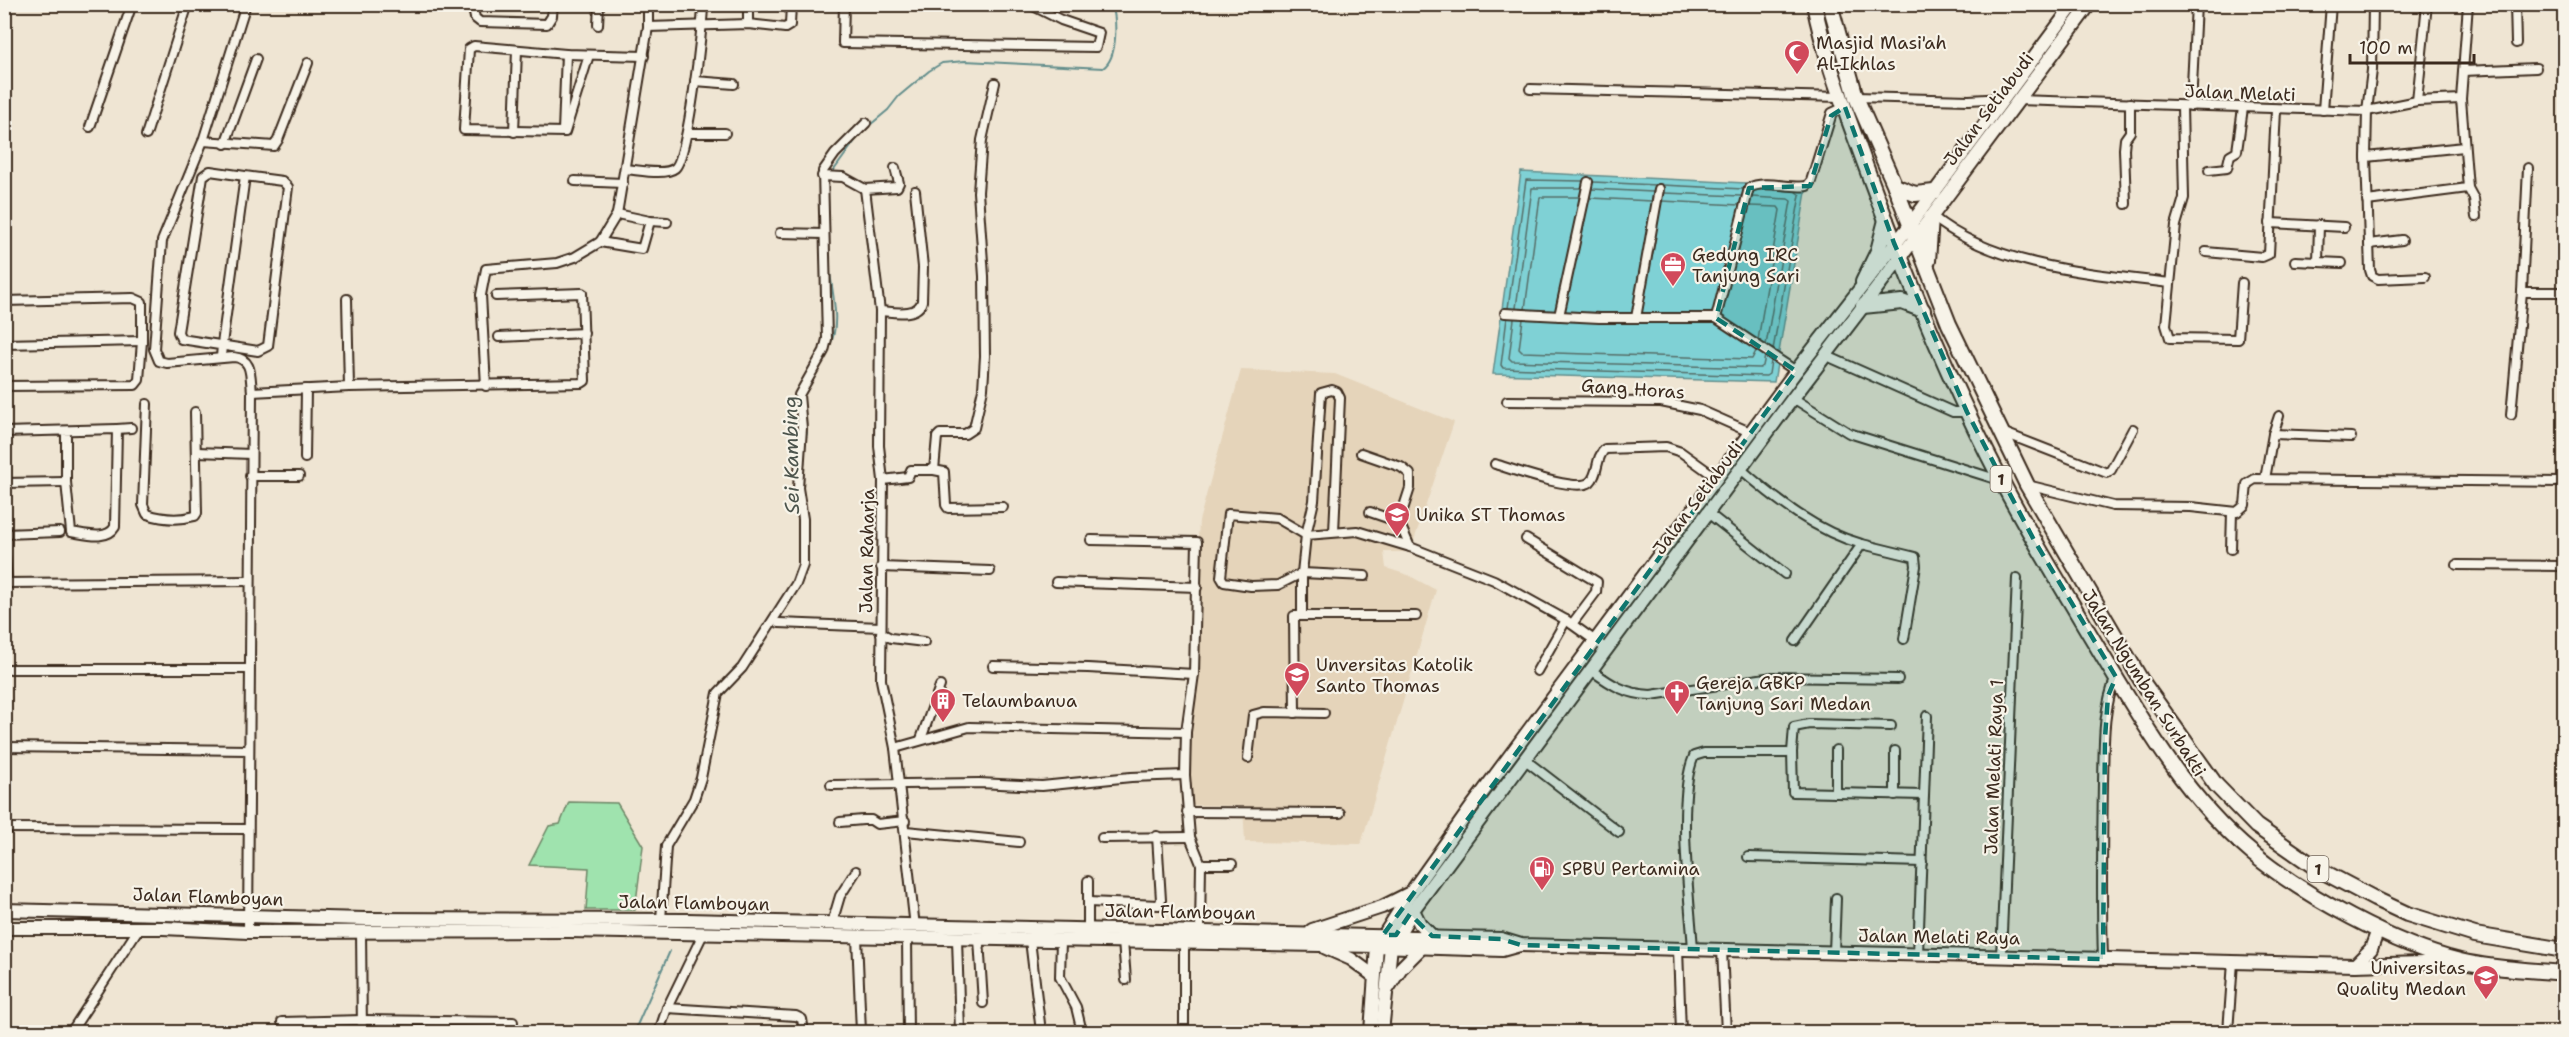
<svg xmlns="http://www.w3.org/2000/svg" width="2569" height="1037" viewBox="0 0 2569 1037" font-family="'Shantell Sans',sans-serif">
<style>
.built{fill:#e5d4ba}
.green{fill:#9fe3ae;stroke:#6d8666;stroke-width:1.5}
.water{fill:#7fd1d5;stroke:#648e8c;stroke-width:1.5}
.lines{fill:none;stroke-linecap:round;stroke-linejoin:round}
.shore{stroke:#566d67;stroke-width:1.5}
.stream{stroke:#648e8c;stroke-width:2}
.street-casing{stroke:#3b2a1e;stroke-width:12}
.primary-casing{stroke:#3b2a1e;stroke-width:16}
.highway-casing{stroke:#3b2a1e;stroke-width:18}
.street{stroke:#f7f3e8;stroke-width:8}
.primary{stroke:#f7f3e8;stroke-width:12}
.highway{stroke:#f7f3e8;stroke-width:14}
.marked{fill:#0f766e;fill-opacity:0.2;stroke:#0f766e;stroke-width:4.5;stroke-dasharray:12 8;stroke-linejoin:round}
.labels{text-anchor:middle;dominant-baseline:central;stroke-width:4.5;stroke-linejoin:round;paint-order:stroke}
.shield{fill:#f7f3e8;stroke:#73665b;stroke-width:1.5}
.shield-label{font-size:16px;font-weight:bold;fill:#3b2a1e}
.poi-label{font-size:18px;fill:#3b2a1e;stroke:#f7f3e8;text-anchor:start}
.street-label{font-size:18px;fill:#3b2a1e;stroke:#f7f3e8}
.water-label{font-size:20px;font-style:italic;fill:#4c544c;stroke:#f7f3e8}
</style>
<rect width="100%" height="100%" fill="#efe5d3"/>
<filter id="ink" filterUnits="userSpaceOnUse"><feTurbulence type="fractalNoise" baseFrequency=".0167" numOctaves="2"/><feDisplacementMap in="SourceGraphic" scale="12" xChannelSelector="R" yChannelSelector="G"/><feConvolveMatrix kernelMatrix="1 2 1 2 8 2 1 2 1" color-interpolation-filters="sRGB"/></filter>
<g filter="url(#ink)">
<!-- built -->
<polygon class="built" points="1241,370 1335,374 1454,422 1410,552 1384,552 1386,568 1408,575 1436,590 1361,844 1245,842 1243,806 1183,805 1199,521"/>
<!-- green -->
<polygon class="green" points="569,802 617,803 643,846 635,910 586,910 589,868 529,865 549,826 560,824"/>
<!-- water -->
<polygon class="water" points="1521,172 1807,186 1774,382 1493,374"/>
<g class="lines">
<!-- shore -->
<g class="shore">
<polyline points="1593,182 1656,185"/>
<polyline points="1662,185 1743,189"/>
<polyline points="1592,189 1653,192"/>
<polyline points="1664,193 1741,196"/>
<polyline points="1752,197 1788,199 1791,201 1766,345"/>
<polyline points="1590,198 1652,201"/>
<polyline points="1662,201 1739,205"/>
<polyline points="1750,206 1778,207 1780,210 1758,340"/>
<polyline points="1508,308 1526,180 1583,181"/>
<polyline points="1516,308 1532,188 1581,188"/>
<polyline points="1525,309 1540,197 1579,197"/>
<polyline points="1507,318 1501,365 1503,368 1766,376 1769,374 1771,361"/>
<polyline points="1514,319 1509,358 1512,361 1760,368 1763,366 1765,356"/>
<polyline points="1523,319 1519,349 1522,352 1752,359 1756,351"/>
<polyline points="1773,350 1800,195 1796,192"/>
</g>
<!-- stream -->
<g class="stream">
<path d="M864,130L888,110L899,96L929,71L942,63L965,61L1103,68C1118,58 1117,21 1112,4"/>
<polyline points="828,237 827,184 834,170 860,134"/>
<path d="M829,347C842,324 831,289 829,264"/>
<polyline points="804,446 807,433 805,417"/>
<polyline points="803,497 806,518"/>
<polyline points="705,777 714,733"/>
<polyline points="669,849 693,808"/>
<polyline points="665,915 666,903"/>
<polyline points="634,1032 670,951"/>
</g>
<defs>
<g id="street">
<path d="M246,4L203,141L162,241L154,349L159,361L167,363L234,357C253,359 250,376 252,392L248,932"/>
<polyline points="472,4 475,18 480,22 547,24 552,16 553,4"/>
<polyline points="844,4 843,43 1096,47 1099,33 1061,20 1029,4"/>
<polyline points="2373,4 2372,70 2367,111 2366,157 2370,270 2372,276 2378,279 2425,277"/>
<polyline points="2468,4 2461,99 2468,188 2474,199 2476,217"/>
<polyline points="2515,4 2516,43"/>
<polyline points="748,24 748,4"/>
<polyline points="598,25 599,4"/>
<polyline points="648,27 748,24 785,28 790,25 791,4"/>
<polyline points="589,55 565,132 464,130 469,49 474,46 566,54 644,56"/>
<polyline points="2463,71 2536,68"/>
<polyline points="695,81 734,84"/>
<polyline points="995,83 982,140 978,192 984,276 985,356 983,389 974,428 965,434 940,434 937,437 934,470 944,472 946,505 948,508 1003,507"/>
<polyline points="1530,89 1841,97"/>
<polyline points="1856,97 1969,100 2004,98"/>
<polyline points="2018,100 2367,111 2417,101 2461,99"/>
<polyline points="2417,101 2427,4"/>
<polyline points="2182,106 2184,198 2176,225 2166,325 2170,338 2238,339 2242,283"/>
<polyline points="2191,106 2196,4"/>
<polyline points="2323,110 2331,4"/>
<polyline points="90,127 132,4"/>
<polyline points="563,131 566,54"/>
<polyline points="514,132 517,50"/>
<polyline points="687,133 725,133"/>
<polyline points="146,135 188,4"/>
<polyline points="203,141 274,146 278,140 308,63"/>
<polyline points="225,144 256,59"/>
<polyline points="2366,157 2464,147"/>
<path d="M625,169C639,170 665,176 675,168C688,158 703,26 703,4"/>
<polyline points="2209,170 2227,168 2230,155 2237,151 2243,108"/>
<polyline points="822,176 843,177 865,189"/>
<polyline points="575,181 623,183"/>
<polyline points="865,189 880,311 879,446 883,480 881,680 895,748 915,927"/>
<polyline points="865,189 897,187 899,183 895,168"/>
<polyline points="2367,201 2468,188"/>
<polyline points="2126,204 2124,149 2125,139 2130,132 2130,103"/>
<polyline points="617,214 650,221 667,222"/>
<path d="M1932,216C1993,267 2094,274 2170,283"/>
<polyline points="2270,223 2344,227"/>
<polyline points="780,233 824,234"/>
<polyline points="600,242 642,249 650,221"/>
<polyline points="2369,244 2402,240"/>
<polyline points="2206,252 2262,257 2269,254 2276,110"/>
<polyline points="2295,261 2342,263"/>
<polyline points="2318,262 2319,225"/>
<polyline points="2522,292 2564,292"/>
<polyline points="347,299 349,387"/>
<polyline points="4,301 133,298 142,302 142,341 139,380 135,385 4,386"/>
<path d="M880,311C894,312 918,317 922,301L923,267L915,191"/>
<polyline points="1505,313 1599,318 1716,318 1796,371"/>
<polyline points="1559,316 1588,182"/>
<polyline points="1636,318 1659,189"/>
<path d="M1716,318L1749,188C1764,179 1790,189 1807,186L1811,181L1832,113L1845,107"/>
<polyline points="499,337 584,333"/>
<polyline points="4,344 142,341"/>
<polyline points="1827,356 1953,412 1967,412"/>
<polyline points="221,358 222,344 245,176 210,171 203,176 178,332 181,339 258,351 268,346 288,187 282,181 245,176"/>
<polyline points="486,386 481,295 486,269 557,263 575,257 600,242 617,214 648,27 648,4"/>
<polyline points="252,392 349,387 582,383 585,381 582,293 496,296"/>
<polyline points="1793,398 1849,433 1999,480"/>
<polyline points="1507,401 1661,402 1700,410 1752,433"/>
<path d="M147,404L143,505L147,514C162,519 180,520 195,516L197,513L195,412"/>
<polyline points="2511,415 2522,292 2528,168"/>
<polyline points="117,429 131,428"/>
<path d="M4,432L117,429L115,527C107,541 85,534 71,532L66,482V431"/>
<polyline points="2002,432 2107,473 2111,470 2133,429"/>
<polyline points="2273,434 2351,437"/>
<polyline points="197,452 251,454"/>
<polyline points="1361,453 1401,467 1410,474 1410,488 1399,522 1410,547"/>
<polyline points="305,458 306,389"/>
<path d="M1495,464C1511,469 1578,493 1590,482C1599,474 1595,458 1605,449L1666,447L1681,452L1717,478"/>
<path d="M1742,470C1776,500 1817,532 1862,544L1795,641"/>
<polyline points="250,476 299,476"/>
<polyline points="2265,479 2273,434 2279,416"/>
<polyline points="883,480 908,477 911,470 934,470"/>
<polyline points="4,483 66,482"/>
<polyline points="2027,485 2113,506 2191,507 2237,512 2245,505 2247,484 2255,479 2564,482"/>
<polyline points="1370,512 1399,522"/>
<polyline points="1708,513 1785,574"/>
<polyline points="1334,532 1340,398 1337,392 1332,390 1321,393 1314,501 1306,535 1277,518 1228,514 1221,577 1224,582 1251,586 1278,585 1302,573 1365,576"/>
<polyline points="4,534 60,532"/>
<polyline points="1526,539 1597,582 1596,592 1572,624"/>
<polyline points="1091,540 1197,542 1194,674 1186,732 1185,775 1190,837 1201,864 1200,931"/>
<polyline points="4,541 7,583"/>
<polyline points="1862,544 1915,557 1916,566 1904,639"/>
<polyline points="2231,549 2232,512"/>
<polyline points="2457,565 2564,566"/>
<polyline points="881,567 990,571"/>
<polyline points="1056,582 1197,587"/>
<polyline points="4,583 250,581"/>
<polyline points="1302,615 1302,573 1306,535 1357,531 1410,547 1494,580 1566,620 1608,650"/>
<polyline points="779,623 881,627"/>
<polyline points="881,633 891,638 924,642"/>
<polyline points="993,666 1088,668 1194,674"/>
<polyline points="4,669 248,669"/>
<path d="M1591,670C1612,685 1625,694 1651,695L1773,677L1898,679"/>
<polyline points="1537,671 1566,620"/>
<polyline points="1295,713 1294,616 1416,616"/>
<polyline points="1891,726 1809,724 1794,727 1792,752 1793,792 1924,795"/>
<polyline points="921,739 940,686"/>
<polyline points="4,747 249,750"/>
<polyline points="895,748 969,727 1186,732"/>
<polyline points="1895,751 1895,795"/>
<polyline points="1248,758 1253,715 1264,712 1324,713"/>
<polyline points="1524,759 1619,832"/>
<polyline points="831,785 979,783 1042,786 1131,777 1185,775"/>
<polyline points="1836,793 1836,750"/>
<polyline points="1187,812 1340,813"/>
<polyline points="840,822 863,820 871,820 877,824 905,821"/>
<polyline points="4,828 247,829"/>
<polyline points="906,831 1019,842"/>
<polyline points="1102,838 1190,837"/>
<polyline points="1748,857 1922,862"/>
<polyline points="1201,864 1232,864"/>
<polyline points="1088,881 1088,928"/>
<polyline points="1088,902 1159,905 1161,900 1157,836"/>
<polyline points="661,920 666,846 694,799 701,778 718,693 742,668 796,584 803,565 803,519 798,488 802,428 799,395 824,351 827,339 823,171 835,154 866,123"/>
<polyline points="832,923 840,896 856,871"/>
<polyline points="361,930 362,1032"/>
<polyline points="857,937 861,1032"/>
<polyline points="907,938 908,1032"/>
<polyline points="957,939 960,1032"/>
<polyline points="979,939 983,1003"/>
<polyline points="1030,940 1041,1032"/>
<polyline points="1061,940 1060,977 1076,1007 1082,1032"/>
<polyline points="1123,941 1126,980"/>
<polyline points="1678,949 1681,1032"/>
<path d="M1693,949C1690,901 1676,798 1694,756L1704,753H1787"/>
<polyline points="1722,950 1726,1032"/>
<polyline points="1834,952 1836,898"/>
<polyline points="1918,954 1927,716"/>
<polyline points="2001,956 2017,578"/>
<path d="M2103,959C2101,900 2102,841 2103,782C2104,748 2102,710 2116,677"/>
<polyline points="667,1008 796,1016 802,1019 804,1032"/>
<polyline points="282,1022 363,1020 513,1022"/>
<polyline points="71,1032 139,928"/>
<polyline points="659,1032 667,1008 703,934"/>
<polyline points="1184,1032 1184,942"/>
<polyline points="2228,1032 2233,962"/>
</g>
<g id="primary">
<polyline points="4,910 365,919 688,920 1501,939 1521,945 2355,965 2456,962"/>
<polyline points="1413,910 1420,924 1432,936"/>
<polyline points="4,928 163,928 248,932 569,931 1377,946 1502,950 1520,945"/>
<polyline points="1312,930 1382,907 1408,894"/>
<polyline points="1326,948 1351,959 1374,976"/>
<polyline points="2355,965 2371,949 2378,930"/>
<polyline points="1388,988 1401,968 1421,948"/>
<polyline points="1371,1032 1377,946 1412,891 1471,808 1796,371 1910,225 2074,4"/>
<polyline points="1382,1032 1391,946 1413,910 1793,398 1932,216 2090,4"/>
</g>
<g id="highway">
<path d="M1814,4C1825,60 1847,114 1866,167C1905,273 1948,379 2001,480C2028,532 2059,582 2089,633C2136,711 2181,794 2252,853C2304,896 2395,945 2460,961C2494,969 2530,970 2564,973"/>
<polyline points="1830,4 1856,97 1895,186 1949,324 2027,485 2141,680 2216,785 2256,826 2318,869 2375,899 2407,914 2475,935 2564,950"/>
<polyline points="1895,186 1915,194 1934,192"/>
<polyline points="1928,261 1931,218"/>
<polyline points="1863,282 1878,251 1886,220"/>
<polyline points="1863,306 1902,302 1923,310"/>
</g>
</defs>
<!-- street casing -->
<use href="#street" class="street-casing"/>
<!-- primary casing -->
<use href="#primary" class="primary-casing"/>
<!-- highway casing -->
<use href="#highway" class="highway-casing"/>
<!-- street -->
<use href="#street" class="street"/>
<!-- primary -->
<use href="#primary" class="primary"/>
<!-- highway -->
<use href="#highway" class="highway"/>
</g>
</g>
<!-- marked area -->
<path class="marked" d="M1845,107L1894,243L1967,412L2034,540L2116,677L2108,696L2105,738L2103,959L1521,945L1501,939L1432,936L1410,914L1396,935H1383L1796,371L1716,318L1749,188L1810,186L1831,116Z"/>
<!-- icons -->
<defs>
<symbol id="mosque-pin" viewBox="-11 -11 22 30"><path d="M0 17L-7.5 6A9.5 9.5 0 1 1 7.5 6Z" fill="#d1495b" stroke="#f7f3e8"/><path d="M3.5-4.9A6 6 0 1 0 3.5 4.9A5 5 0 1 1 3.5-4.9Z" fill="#fff"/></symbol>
<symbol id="office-pin" viewBox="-11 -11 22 30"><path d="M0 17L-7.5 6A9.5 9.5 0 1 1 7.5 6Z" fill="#d1495b" stroke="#f7f3e8"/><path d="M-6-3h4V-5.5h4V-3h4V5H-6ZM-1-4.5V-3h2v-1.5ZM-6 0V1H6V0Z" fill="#fff"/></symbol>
<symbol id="university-pin" viewBox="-11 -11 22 30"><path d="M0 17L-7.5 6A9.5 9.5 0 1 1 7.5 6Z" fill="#d1495b" stroke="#f7f3e8"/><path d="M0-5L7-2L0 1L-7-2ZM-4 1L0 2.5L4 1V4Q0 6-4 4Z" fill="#fff"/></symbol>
<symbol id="church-pin" viewBox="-11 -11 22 30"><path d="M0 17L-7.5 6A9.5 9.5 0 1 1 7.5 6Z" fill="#d1495b" stroke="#f7f3e8"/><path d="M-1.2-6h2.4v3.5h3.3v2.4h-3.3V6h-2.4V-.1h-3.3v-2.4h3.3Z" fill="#fff"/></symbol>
<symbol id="building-pin" viewBox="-11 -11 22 30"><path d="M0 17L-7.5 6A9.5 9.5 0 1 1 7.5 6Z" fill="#d1495b" stroke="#f7f3e8"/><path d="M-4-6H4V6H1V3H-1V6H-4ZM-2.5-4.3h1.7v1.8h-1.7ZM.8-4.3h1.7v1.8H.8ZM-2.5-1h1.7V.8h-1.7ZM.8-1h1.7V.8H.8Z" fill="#fff"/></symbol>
<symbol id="fuel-pin" viewBox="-11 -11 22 30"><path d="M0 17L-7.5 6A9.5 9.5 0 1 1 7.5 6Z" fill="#d1495b" stroke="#f7f3e8"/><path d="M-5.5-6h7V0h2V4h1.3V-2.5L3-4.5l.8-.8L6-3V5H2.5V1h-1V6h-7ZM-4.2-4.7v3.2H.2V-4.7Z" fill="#fff"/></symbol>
</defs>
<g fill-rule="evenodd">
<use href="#mosque-pin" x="1782" y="38" width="30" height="40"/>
<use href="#office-pin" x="1658" y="250" width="30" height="40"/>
<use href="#university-pin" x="1382" y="500" width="30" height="40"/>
<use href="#university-pin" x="1282" y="660" width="30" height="40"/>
<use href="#church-pin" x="1662" y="678" width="30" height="40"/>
<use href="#building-pin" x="928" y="686" width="30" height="40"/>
<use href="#fuel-pin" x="1527" y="854" width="30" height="40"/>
<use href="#university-pin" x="2471" y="963" width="30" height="40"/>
</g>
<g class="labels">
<!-- shield labels -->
<g class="shield">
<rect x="1990.5" y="466" width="21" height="26" rx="4.5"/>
<rect x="2307.5" y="856" width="21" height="26" rx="4.5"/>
</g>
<g class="shield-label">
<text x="2001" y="479">1</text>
<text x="2318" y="869">1</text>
</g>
<!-- poi labels -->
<g class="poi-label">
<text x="1816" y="43">Masjid Masi'ah<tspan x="1816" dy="21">Al-Ikhlas</tspan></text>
<text x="1692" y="255">Gedung IRC<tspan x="1692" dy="21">Tanjung Sari</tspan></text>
<text x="1416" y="515">Unika ST Thomas</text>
<text x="1316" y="665">Unversitas Katolik<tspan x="1316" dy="21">Santo Thomas</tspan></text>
<text x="1696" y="683">Gereja GBKP<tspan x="1696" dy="21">Tanjung Sari Medan</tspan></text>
<text x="962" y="701">Telaumbanua</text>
<text x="1562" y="869">SPBU Pertamina</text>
<text x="2466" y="968" text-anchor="end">Universitas<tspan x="2466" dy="21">Quality Medan</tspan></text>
</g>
<!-- street labels -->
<g class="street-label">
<text transform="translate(2240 93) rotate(2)">Jalan Melati</text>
<text transform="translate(1989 109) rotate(-53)">Jalan Setiabudi</text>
<text transform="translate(1633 389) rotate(4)">Gang Horas</text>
<text transform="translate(1698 498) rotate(-53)">Jalan Setiabudi</text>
<text transform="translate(867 551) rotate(-89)">Jalan Raharja</text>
<text transform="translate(2144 683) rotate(58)">Jalan Ngumban Surbakti</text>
<text transform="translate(1994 767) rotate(-88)">Jalan Melati Raya 1</text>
<text transform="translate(208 897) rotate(2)">Jalan Flamboyan</text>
<text transform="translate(694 903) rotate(1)">Jalan Flamboyan</text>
<text transform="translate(1180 912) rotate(1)">Jalan Flamboyan</text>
<text transform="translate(1939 937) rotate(1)">Jalan Melati Raya</text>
</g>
<!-- water labels -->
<g class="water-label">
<text transform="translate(791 455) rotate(-91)">Sei Kambing</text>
</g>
</g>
<!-- margin -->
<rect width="2569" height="1037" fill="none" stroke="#f7f3e8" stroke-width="24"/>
<rect x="12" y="12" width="2545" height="1013" fill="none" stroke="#3b2a1e" stroke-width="2" filter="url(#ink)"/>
<!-- scale -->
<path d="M2350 54v9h124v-9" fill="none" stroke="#3b2a1e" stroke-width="3"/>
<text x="2359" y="54" font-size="18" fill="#3b2a1e" stroke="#f7f3e8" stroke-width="4.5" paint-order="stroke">100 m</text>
</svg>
